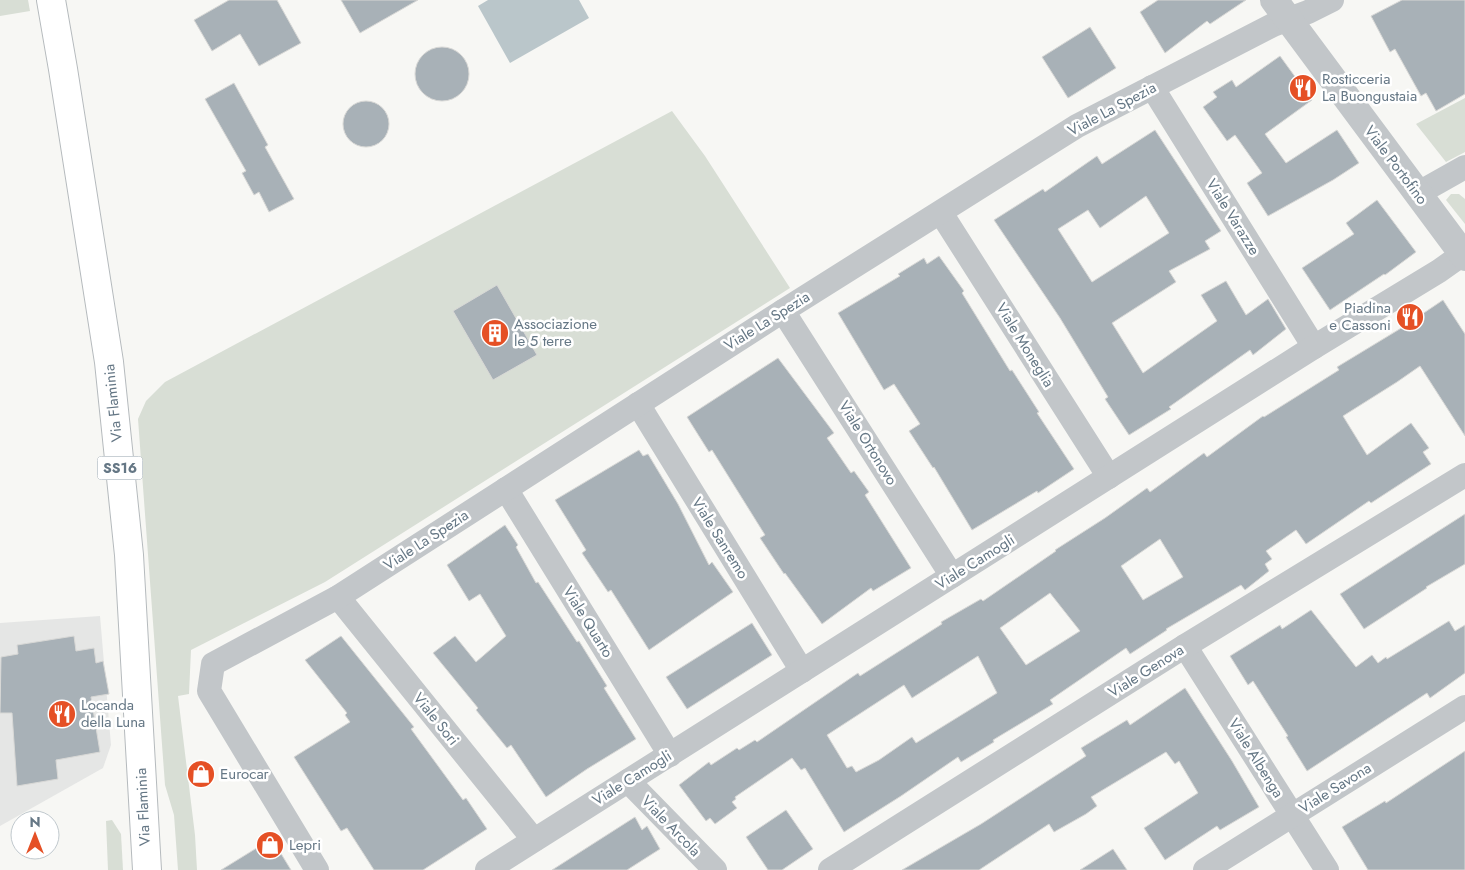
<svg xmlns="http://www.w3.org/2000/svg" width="1465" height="870" viewBox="0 0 1465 870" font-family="Jost,sans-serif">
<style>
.built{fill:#e5e6e5}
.green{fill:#d8ded5}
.water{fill:#bac6ca}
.building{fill:#a8b1b7;stroke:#d8d8d6;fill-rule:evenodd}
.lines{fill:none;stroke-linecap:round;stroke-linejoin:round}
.primary-casing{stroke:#b5babd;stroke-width:30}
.minor{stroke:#c2c6c9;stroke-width:24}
.tertiary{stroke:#c2c6c9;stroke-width:28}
.primary{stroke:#fff;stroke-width:28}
.labels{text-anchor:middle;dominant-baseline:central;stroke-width:5;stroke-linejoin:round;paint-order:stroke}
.shield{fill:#fff;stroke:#93a0aa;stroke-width:1}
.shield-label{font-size:14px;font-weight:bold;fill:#657785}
.poi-label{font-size:15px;fill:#657785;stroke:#fff;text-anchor:start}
.street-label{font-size:15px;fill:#657785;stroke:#fff}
</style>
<rect width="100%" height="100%" fill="#f7f7f4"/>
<!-- built -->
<polygon class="built" points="100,616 111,745 103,768 0,826 0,623"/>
<!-- green -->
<g class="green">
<polygon points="0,0 28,0 30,11 0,16"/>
<polygon points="1465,98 1465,152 1446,162 1416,124"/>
<polygon points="672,111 705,156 790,288 325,582 191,650 189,694 178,696 195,835 197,870 178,870 174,815 165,785 138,419 146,401 165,382"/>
<polygon points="1451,194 1459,194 1465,199 1465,224 1446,200"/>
<polygon points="112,820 121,834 123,870 108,870 106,821"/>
</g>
<!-- water -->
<polygon class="water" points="488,0 579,0 589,18 510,63 478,6"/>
<!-- building -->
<g class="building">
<polygon points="229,0 277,0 301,43 259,66 240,34 212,51 194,20"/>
<polygon points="341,0 418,0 360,33"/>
<polygon points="1158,0 1246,0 1210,24 1207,21 1165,53 1140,12"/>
<polygon points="1402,0 1465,0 1465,94 1436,111 1426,93 1421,96 1395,49 1390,52 1371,16"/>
<polygon points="1090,27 1116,68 1068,98 1042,57"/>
<circle cx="442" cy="74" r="27"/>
<polygon points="1280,56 1312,100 1265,134 1286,163 1337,130 1359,163 1333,180 1268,216 1247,183 1262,173 1235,135 1227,141 1203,107 1217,97 1213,92 1232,80 1236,87"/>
<polygon points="234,83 268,145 265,147 294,199 269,212 259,192 254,195 242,173 246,171 205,99"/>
<circle cx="366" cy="124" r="23"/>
<path d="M1155,130L1221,231L1205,241L1210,249L1169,271L1176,282L1112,323L1143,373L1217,321L1201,295L1226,281L1246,315L1268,299L1286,329L1253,355L1250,350L1169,407L1171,409L1129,435L1105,399L1108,397L1060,318L994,220L1043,189L1045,192L1097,156L1102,164ZM1146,196L1169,233L1092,282L1058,229L1088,210L1100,228Z"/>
<polygon points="1377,200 1416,252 1385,275 1384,274 1330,310 1302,268 1354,234 1346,223"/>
<polygon points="939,256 964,291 962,293 1010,371 1012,370 1039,412 1037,413 1074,469 1038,493 1037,491 972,530 934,467 933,468 909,431 920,424 894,384 884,390 838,313 900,276 898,274 924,258 927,264"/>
<polygon points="497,285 537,355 493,380 453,311"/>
<path d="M1443,300L1465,334V436L1420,366L1397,382L1343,416L1367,455L1411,423L1429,448L1423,452L1431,464L1371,503L1369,501L1306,544L1296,530L1266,551L1272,559L1265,564L1269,571L1245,590L1241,585L1166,629L1167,630L1130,654L1126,648L1050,700L1053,704L993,740L994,742L961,762L958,757L901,796L844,832L805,768L801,770L792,758L735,797L736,799L732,802L737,808L715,824L710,818L706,821L679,785L709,762L711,765L737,748L739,750L755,740L757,742L858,673L860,676L942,624L941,622L981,599L983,601L1056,551L1055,550L1105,518L1147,488L1150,492L1204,453L1207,457L1263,416L1264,417L1339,370L1337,367L1403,327ZM1160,539L1183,577L1143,600L1121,566ZM1050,593L1080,631L1026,665L1000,628ZM978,656L997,693L916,743L912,737L879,760L856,772L852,766L847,768L827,735L904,685L912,698Z"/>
<polygon points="778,358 834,433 827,438 851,473 854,471 869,492 865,495 911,568 873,591 871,588 822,624 785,573 784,574 760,538 765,535 712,450 709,452 687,417"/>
<polygon points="639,450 643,456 648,454 678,504 709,565 712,562 733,592 649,650 611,590 608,592 582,553 586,550 555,500"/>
<polygon points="1465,514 1465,564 1426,587 1427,588 1364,629 1340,594"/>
<polygon points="505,525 518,545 516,547 536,583 538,582 577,642 579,641 607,686 604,688 636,739 587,769 546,797 511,745 507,748 476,710 478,708 433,653 455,636 476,662 506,636 480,594 469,601 447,565"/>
<polygon points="1311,610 1356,667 1372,655 1378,663 1386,657 1387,659 1449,621 1455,631 1465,625 1465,673 1430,698 1427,693 1307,771 1286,737 1288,736 1253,681 1248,685 1230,656 1280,625 1282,629"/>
<polygon points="752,623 772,655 687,709 666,677"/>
<polygon points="74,636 76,651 94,648 96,663 103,661 109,694 91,697 100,752 56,760 58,779 17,786 12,713 0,713 1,657 18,654 17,645"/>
<polygon points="341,636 414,727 411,729 463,800 466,798 487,829 423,870 374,870 347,828 341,831 294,757 350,722 345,715 347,713 305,660"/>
<polygon points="1185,688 1232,761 1259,807 1220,830 1217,826 1165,860 1144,828 1198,793 1179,761 1175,764 1166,752 1091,797 1097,806 1086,814 1054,832 1049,824 979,870 902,870 981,824 1086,756 1081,748 1127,720 1130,725"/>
<polygon points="1465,751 1465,870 1368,870 1342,827 1385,801 1386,803"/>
<polygon points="786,810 813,849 782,870 768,870 746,837"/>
<polygon points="635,817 642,830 647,826 660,849 627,870 552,870"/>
<polygon points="268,841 273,849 277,847 291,870 221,870"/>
<polygon points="1113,849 1127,870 1080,870"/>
</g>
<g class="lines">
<defs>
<polyline id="primary" points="51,0 63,69 109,362 129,555 147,870"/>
</defs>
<!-- primary casing -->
<use href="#primary" class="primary-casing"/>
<!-- minor -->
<g class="minor">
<polyline points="1152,87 1314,347"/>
<polyline points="1417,194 1465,167"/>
<polyline points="941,213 1109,477"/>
<polyline points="783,311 952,576"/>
<polyline points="638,404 802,671"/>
<polyline points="506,489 670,755"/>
<polyline points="338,597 534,840"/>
<polyline points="1185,646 1327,870"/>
<polyline points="628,781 715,870"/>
<polyline points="317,870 209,691 213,664 338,597 783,311 1077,126 1273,25 1308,12 1332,0"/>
<polyline points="487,870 1314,347 1439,271 1463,254"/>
<polyline points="830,870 1185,646 1465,475"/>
<polyline points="1205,870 1465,707"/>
</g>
<!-- tertiary -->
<polyline class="tertiary" points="1274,0 1465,257"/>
<!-- primary -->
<use href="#primary" class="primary"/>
</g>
<!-- icons -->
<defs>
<symbol id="restaurant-disc" viewBox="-11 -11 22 22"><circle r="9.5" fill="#e55025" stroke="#fff"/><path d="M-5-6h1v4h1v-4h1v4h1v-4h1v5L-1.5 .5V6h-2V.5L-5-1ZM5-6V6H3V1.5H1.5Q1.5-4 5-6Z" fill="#fff"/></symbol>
<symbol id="building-disc" viewBox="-11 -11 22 22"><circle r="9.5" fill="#e55025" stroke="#fff"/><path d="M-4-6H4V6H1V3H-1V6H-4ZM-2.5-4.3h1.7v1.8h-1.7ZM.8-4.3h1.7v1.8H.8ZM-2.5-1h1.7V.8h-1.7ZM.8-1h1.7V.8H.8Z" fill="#fff"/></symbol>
<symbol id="shop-disc" viewBox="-11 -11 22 22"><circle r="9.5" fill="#e55025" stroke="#fff"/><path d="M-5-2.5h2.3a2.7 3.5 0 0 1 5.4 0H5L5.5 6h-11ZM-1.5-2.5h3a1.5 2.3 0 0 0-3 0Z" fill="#fff"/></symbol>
</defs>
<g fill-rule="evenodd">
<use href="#restaurant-disc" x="1287" y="72" width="32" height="32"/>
<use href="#restaurant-disc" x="1394" y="301" width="32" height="32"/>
<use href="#building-disc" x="479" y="317" width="32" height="32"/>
<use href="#restaurant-disc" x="46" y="698" width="32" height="32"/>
<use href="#shop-disc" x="185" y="758" width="32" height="32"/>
<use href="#shop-disc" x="254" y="829" width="32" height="32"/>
</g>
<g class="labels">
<!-- shield labels -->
<rect class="shield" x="97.5" y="456.5" width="45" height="23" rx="4"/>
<g class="shield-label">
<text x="120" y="468">SS16</text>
</g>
<!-- poi labels -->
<g class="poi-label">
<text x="1322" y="79">Rosticceria<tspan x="1322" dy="17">La Buongustaia</tspan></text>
<text x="1391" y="308" text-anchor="end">Piadina<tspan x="1391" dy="17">e Cassoni</tspan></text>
<text x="514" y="324">Associazione<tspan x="514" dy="17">le 5 terre</tspan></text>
<text x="81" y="705">Locanda<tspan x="81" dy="17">della Luna</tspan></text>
<text x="220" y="774">Eurocar</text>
<text x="289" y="845">Lepri</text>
</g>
<!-- street labels -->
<g class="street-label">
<text transform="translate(1112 109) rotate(-28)">Viale La Spezia</text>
<text transform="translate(1396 165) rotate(53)">Viale Portofino</text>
<text transform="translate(1233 217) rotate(58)">Viale Varazze</text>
<text transform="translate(767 321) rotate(-32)">Viale La Spezia</text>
<text transform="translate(1025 345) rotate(58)">Viale Moneglia</text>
<text transform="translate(113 403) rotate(-96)">Via Flaminia</text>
<text transform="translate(868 443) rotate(58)">Viale Ortonovo</text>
<text transform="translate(720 538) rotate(58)">Viale Sanremo</text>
<text transform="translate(426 540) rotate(-33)">Viale La Spezia</text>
<text transform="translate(975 562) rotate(-32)">Viale Camogli</text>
<text transform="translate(588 622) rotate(58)">Viale Quarto</text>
<text transform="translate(1146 671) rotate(-32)">Viale Genova</text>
<text transform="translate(436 719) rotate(51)">Viale Sori</text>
<text transform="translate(1256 758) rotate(58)">Viale Albenga</text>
<text transform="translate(632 778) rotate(-32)">Viale Camogli</text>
<text transform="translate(1335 788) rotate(-32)">Viale Savona</text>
<text transform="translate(143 807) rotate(-93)">Via Flaminia</text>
<text transform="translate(671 826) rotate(46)">Viale Arcola</text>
</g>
</g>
<!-- north arrow -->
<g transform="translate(35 835)"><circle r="24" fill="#ffffff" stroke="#c1c9ce"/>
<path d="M0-4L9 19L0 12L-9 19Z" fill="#e55025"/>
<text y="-8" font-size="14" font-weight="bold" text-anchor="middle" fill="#657785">N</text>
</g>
</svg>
